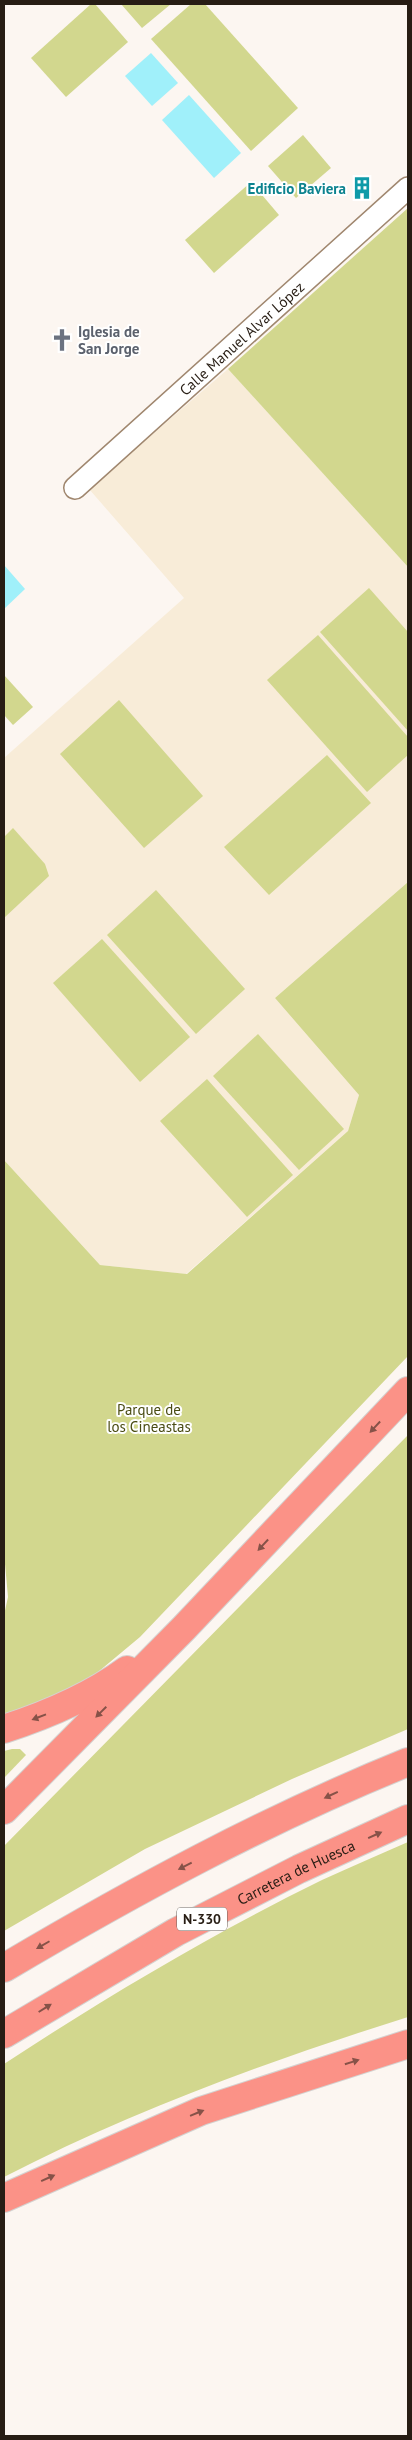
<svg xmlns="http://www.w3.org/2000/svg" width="412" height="2440" viewBox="0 0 412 2440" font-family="'PT Sans',sans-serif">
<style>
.education{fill:#f8ecd8}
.green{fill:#d2d78e}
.water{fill:#a0f0fa}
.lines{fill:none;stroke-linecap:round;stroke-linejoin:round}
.street-casing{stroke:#a0876f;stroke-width:24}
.highway-casing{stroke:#d4d2d0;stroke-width:30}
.street{stroke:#fff;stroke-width:21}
.highway{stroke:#fb9287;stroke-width:28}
.oneway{fill:#865248}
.labels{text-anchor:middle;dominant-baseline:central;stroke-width:4;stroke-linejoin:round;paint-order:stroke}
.shield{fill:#fff;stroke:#68615a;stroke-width:1}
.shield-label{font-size:14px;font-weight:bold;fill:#271d14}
.culture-label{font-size:15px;font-weight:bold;fill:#0d838f;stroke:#fff;text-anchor:end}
.worship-label{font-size:15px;font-weight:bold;fill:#5b616d;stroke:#fff;text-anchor:start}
.street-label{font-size:15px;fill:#271d14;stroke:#fff}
.park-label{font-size:15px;fill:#4a4c13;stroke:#fff}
</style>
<rect width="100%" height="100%" fill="#fcf6f1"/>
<!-- education -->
<polygon class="education" points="228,369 408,567 408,882 275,998 359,1095 348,1131 186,1274 100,1265 4,1160 4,758 184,598 89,489"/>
<!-- green -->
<g class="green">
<polygon points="91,4 95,4 128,42 66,97 31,58"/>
<polygon points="121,4 171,4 142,28"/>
<polygon points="191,4 205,4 298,108 251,151 151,39"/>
<polygon points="303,135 331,168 296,198 268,166"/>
<polygon points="251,182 279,215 214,273 185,240"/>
<polygon points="408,208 408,567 228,369"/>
<polygon points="369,588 408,632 408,731 320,632"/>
<polygon points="318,635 408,737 408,755 367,792 267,680"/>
<polygon points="4,675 33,707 13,725 4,715"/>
<polygon points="119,700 203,796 144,848 60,754"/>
<polygon points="327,755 371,803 269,895 224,847"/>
<polygon points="13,828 45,864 49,876 4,918 4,837"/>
<polygon points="408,882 408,1356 140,1637 98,1672 59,1695 4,1721 4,1615 8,1597 4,1553 4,1160 100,1265 187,1274 348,1131 359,1095 275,998"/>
<polygon points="156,890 245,989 196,1034 107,935"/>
<polygon points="102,939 190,1037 140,1082 53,983"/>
<polygon points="258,1034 344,1129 299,1170 213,1076"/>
<polygon points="207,1079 293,1175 247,1217 160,1121"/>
<polygon points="408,1435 408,1729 292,1779 145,1849 4,1931 4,1846"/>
<polygon points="12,1749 20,1749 26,1755 4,1778 4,1751"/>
<path d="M408,1842V2017C271,2060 132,2111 4,2177V2064C106,1997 212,1934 322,1880C350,1867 379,1855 408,1842Z"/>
</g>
<!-- water -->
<g class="water">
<polygon points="151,53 178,83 152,106 125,76"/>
<polygon points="189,95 241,153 214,178 162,120"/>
<polygon points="4,565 25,589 4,609"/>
</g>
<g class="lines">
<defs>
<g id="street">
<path id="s1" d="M75,488L408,188"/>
</g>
<g id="highway">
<path d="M4,1729C47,1715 90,1697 127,1670"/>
<polyline points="4,1810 184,1628 408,1391"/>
<path d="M4,1968C134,1891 267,1819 408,1762"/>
<path id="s2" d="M4,2034L176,1932L299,1869L408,1819"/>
<polyline points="4,2198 201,2111 408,2044"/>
</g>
</defs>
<!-- street casing -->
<use href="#street" class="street-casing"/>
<!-- highway casing -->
<use href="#highway" class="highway-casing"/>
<!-- street -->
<use href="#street" class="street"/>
<!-- highway -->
<use href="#highway" class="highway"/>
</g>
<!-- one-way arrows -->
<defs><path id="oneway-solid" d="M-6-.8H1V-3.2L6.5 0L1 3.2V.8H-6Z" transform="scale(1.25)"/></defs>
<g class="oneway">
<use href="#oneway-solid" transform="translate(375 1427) rotate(133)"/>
<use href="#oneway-solid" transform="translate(263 1545) rotate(133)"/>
<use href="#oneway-solid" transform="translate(101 1712) rotate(135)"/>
<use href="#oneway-solid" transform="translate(39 1717) rotate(159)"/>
<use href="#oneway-solid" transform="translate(331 1795) rotate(155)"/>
<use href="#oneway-solid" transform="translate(375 1835) rotate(-24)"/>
<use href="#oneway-solid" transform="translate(185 1866) rotate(153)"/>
<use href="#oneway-solid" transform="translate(43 1945) rotate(150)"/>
<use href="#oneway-solid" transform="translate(45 2008) rotate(-32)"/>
<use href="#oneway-solid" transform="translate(352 2062) rotate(-18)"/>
<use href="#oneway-solid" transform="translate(197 2113) rotate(-22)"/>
<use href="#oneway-solid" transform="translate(48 2178) rotate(-24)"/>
</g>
<!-- icons -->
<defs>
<symbol id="building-bare" viewBox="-9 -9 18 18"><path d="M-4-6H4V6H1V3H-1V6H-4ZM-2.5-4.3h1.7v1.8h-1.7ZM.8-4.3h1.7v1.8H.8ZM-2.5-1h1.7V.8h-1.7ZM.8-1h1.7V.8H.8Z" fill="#0f9aa8" stroke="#fff" stroke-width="2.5" paint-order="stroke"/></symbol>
<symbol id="church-bare" viewBox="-9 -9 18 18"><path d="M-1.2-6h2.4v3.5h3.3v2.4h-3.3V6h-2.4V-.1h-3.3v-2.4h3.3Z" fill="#6b7280" stroke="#fff" stroke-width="2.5" paint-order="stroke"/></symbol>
</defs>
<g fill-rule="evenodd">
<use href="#building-bare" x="346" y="172" width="32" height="32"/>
<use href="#church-bare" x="46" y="324" width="32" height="32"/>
</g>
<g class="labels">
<!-- shield labels -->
<rect class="shield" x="177" y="1907.5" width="50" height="23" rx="4"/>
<g class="shield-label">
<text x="202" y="1919">N-330</text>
</g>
<!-- culture labels -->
<g class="culture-label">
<text x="346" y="188">Edificio Baviera</text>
</g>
<!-- worship labels -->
<g class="worship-label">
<text x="78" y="331">Iglesia de<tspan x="78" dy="17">San Jorge</tspan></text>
</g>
<!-- street labels -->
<g class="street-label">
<text stroke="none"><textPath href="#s1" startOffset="224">Calle Manuel Alvar López</textPath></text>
<text stroke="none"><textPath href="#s2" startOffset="334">Carretera de Huesca</textPath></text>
</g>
<!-- park labels -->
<g class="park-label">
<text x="149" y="1409">Parque de<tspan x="149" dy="17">los Cineastas</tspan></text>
</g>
</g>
<!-- border -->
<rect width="412" height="2440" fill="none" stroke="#271d14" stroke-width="10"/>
</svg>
